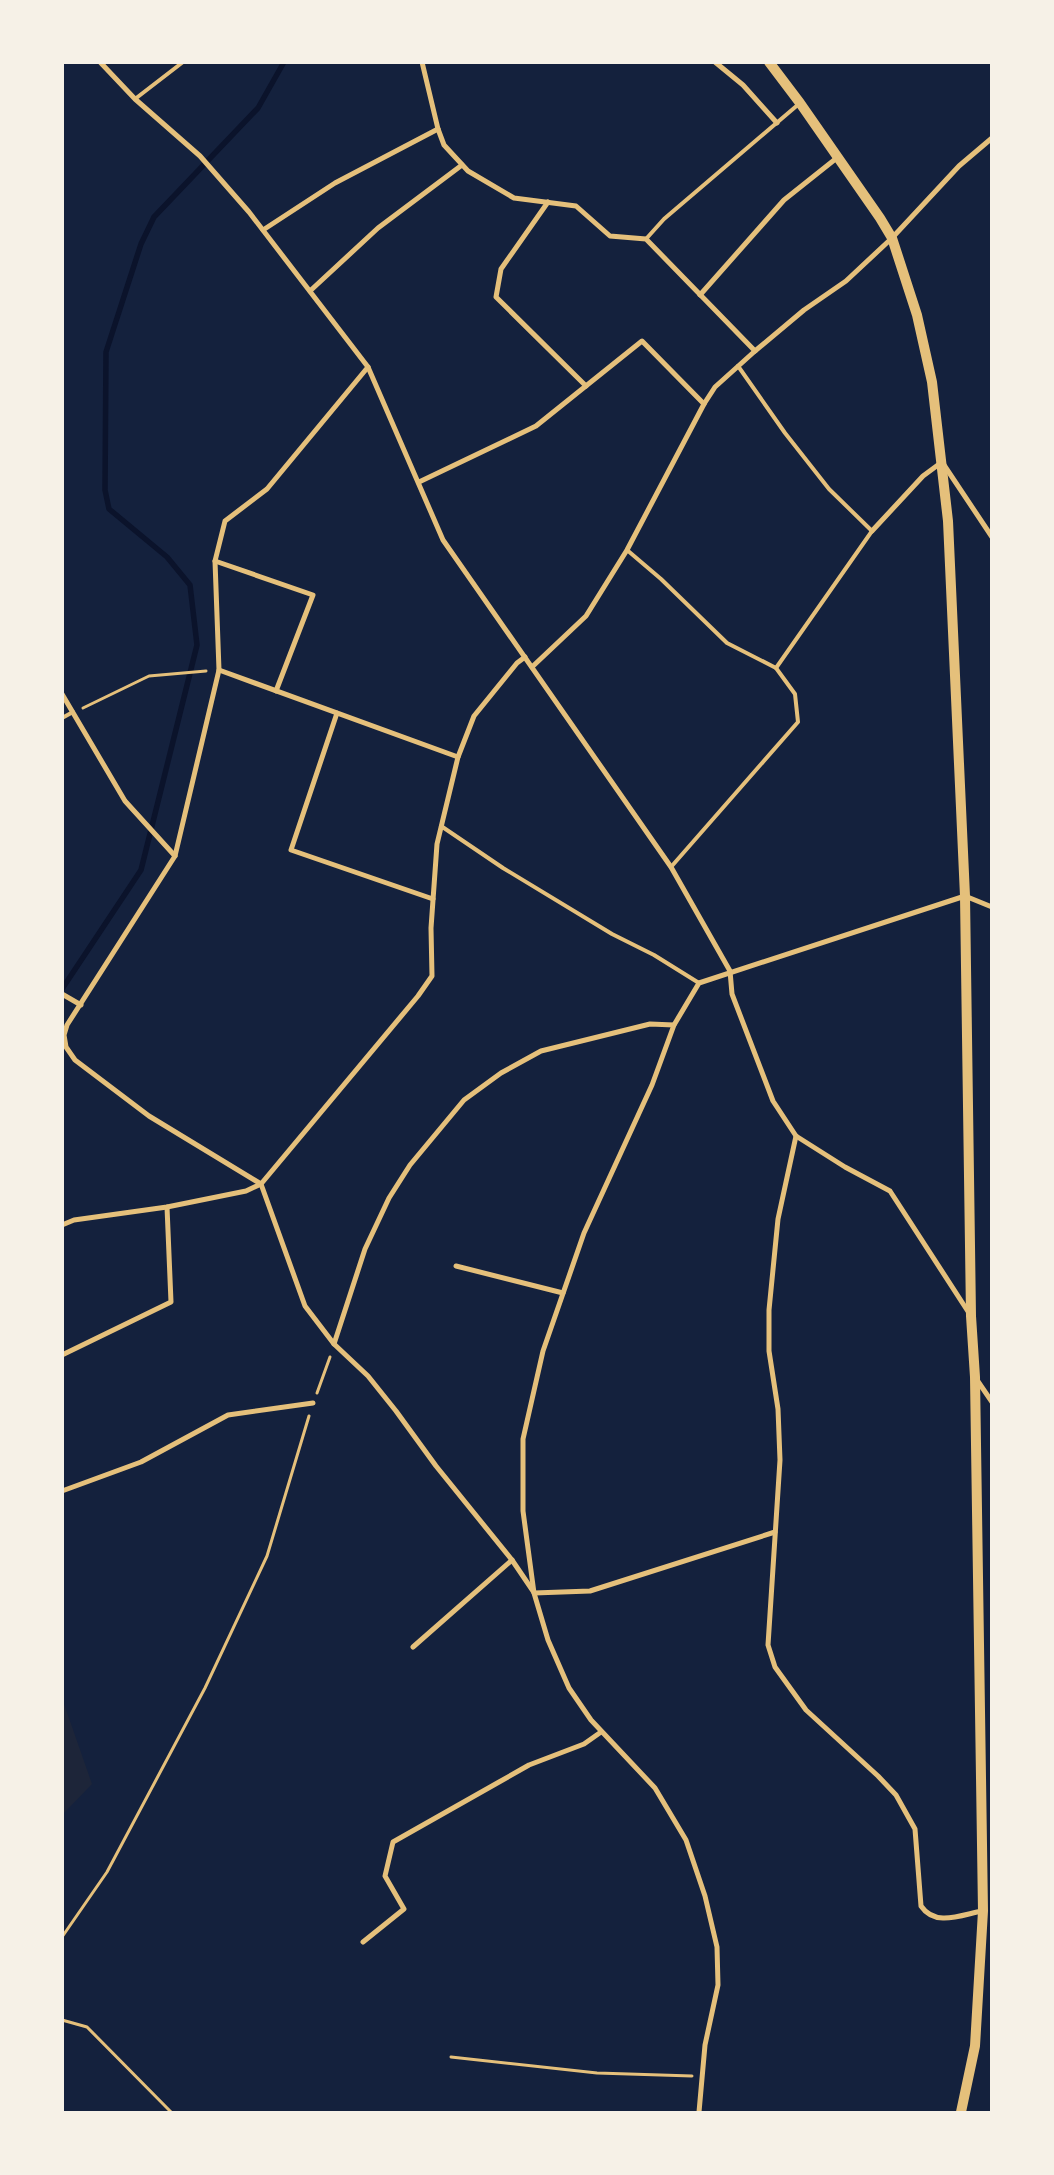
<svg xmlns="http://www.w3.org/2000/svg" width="1054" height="2175" viewBox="0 0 1054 2175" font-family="Poppins,sans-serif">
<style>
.green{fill:#1d2539}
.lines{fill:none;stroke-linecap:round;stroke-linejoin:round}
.stream{stroke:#0b132b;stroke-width:5.5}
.path{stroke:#e5c07b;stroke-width:3}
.service{stroke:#e5c07b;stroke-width:4}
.minor{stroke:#e5c07b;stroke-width:5}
.secondary{stroke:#e5c07b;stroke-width:10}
</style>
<rect width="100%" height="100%" fill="#14213d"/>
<!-- green -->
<polygon class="green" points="63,1701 92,1784 63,1814 62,1814"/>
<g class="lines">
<!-- stream -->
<polyline class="stream" points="62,989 141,870 197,645 190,585 167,557 109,509 105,490 106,352 141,244 154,217 258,108 284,62"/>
<!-- path -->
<g class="path">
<polyline points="83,708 149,676 206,671"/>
<polyline points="317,1393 330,1357"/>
<polyline points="62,1937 107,1872 205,1688 267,1556 309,1416"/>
<polyline points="62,2020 87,2027 171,2112"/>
<polyline points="451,2057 597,2073 692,2076"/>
</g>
<!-- service -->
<g class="service">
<polyline points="135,99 183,62"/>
<polyline points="646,239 664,219 800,103"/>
<polyline points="738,366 785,433 829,489 872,531 776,668"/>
<polyline points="627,550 661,579 727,643 776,668 795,694 798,722 671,867"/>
<polyline points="62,718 73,712"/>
<polyline points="441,826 503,868 612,934 654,955 699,983"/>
</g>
<!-- minor -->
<g class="minor">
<polyline points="100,62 135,99 200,156 249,212 368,367 443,540 671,867 730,971 732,994 773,1101 796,1136 845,1167 890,1191 969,1313"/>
<polyline points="422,62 438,129 444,145 468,171 514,198 576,206 610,236 646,239 755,351"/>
<polyline points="715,62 743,85 777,123"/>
<polyline points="548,202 501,269 496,297 586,386"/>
<polyline points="263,230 335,183 438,129"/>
<polyline points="310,291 378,228 462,165"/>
<polyline points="700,295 784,200 838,157"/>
<polyline points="368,367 267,489 225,521 215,561 219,670 175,856 67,1025 64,1035 66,1047 75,1060 149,1116 261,1184 305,1306 334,1344 368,1376 396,1411 436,1466 512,1560 533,1591"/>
<polyline points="419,482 536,426 642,341 704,404"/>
<polyline points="872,531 923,476 942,462 992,537"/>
<polyline points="215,561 313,595 276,691"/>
<polyline points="532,667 586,616 627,550 704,404 715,387 755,351 804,310 846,281 892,238 959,166 992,138"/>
<polyline points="219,670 458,757"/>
<polyline points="62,694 125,801 175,856"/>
<polyline points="337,713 291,850 433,899"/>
<polyline points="62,994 81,1005"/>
<path d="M796,1136L778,1219L769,1310V1351L778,1409L780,1460L768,1645L775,1667L806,1710L878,1776L896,1795L915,1829L921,1906C935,1927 961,1915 982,1911"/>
<polyline points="62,1225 74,1220 167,1207 246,1191 261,1184 418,996 432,976 431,928 437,844 458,757 474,716 517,663 525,657"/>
<polyline points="456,1266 563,1293"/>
<polyline points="334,1344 365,1249 389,1198 410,1165 464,1100 501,1073 541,1051 650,1024 674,1025"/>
<polyline points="62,1355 171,1302 167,1207"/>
<polyline points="977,1380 992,1402"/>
<polyline points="62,1491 141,1462 228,1415 313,1403"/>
<polyline points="534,1593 590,1591 775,1532"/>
<polyline points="413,1647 512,1560"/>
<polyline points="363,1942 404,1909 385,1876 393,1842 529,1765 584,1744 601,1732"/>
<polyline points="699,2112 705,2045 718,1985 717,1947 705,1896 686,1840 655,1788 591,1720 569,1688 548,1640 534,1593 523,1511 523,1439 543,1351 584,1233 652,1085 674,1025 699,983 965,896 992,907"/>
</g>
<!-- secondary -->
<polyline class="secondary" points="769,62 800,103 880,218 892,238 917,315 932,382 948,521 965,896 971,1316 975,1377 983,1911 975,2046 961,2112"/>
</g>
<!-- border -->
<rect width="1054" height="2175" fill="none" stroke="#f6f1e7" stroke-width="128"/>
</svg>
